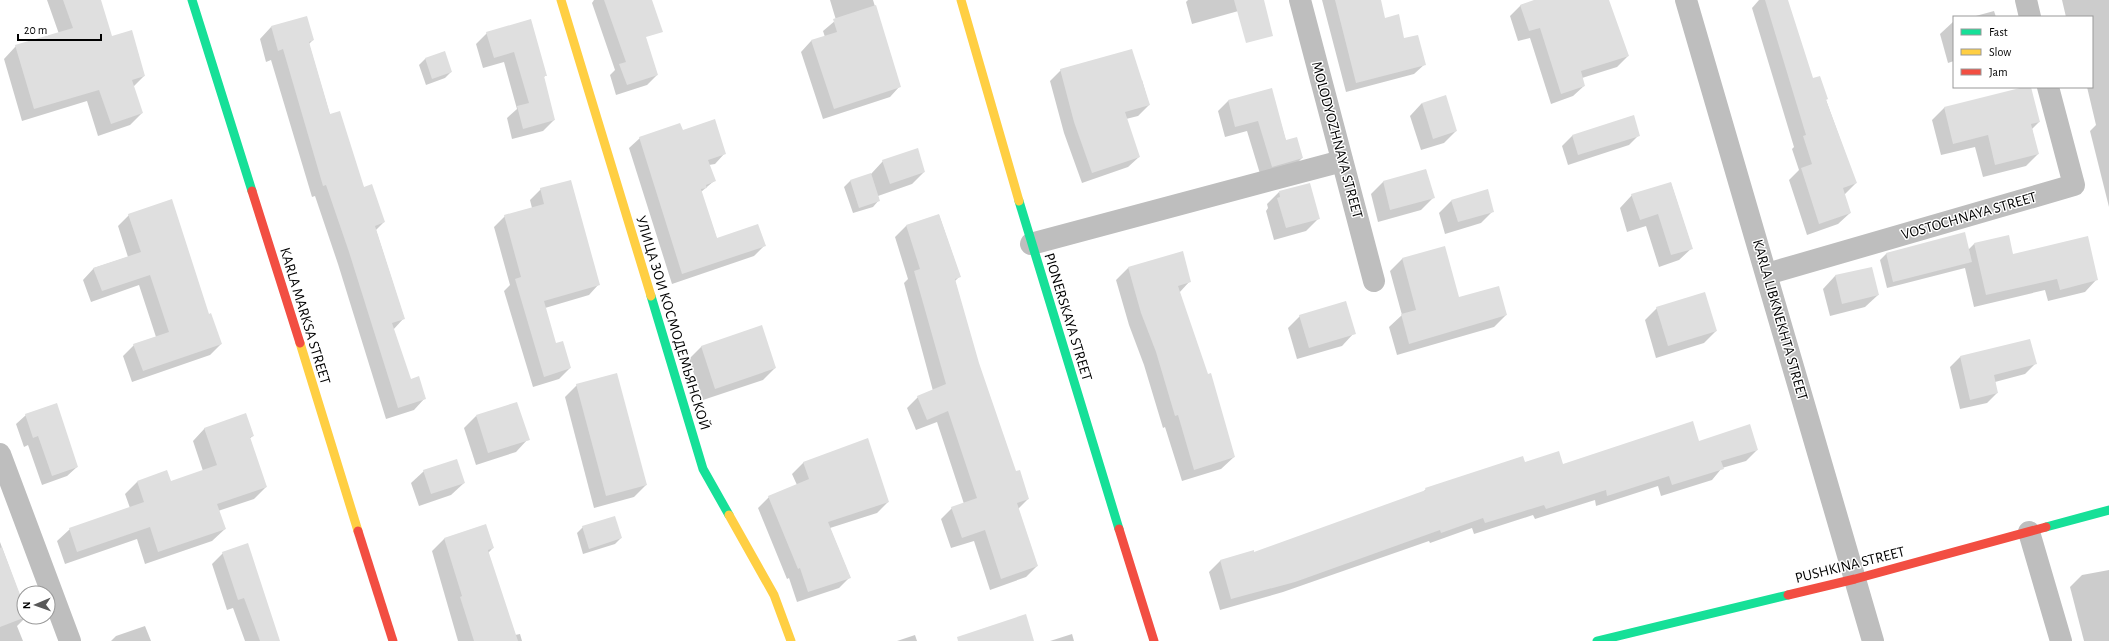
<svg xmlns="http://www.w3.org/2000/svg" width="2109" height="641" viewBox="0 0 2109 641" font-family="'Alegreya Sans',sans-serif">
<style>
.shadow{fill:#0003}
.building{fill:#dfdfdf}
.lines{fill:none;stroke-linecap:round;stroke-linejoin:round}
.street{stroke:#bebebe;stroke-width:22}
.fast{stroke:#16e098;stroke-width:9}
.slow{stroke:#ffcf43;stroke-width:9}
.jam{stroke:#f24e42;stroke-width:9}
.labels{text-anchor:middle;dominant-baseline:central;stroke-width:3;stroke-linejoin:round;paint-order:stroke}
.street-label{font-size:15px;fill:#000;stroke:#fff}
</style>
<rect width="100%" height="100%" fill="#fff"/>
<!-- shadow -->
<g class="shadow">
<polygon points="47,0 100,0 111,37 144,76 133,87 142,113 130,125 98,136 87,101 22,121 4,59 16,46 59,34"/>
<polygon points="594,0 634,0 657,75 647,85 616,95 610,75 615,70 592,3"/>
<polygon points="830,0 873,0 900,86 890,97 823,119 801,52 811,41 825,37 823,31 836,20"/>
<polygon points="1188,0 1253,0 1242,10 1192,24 1186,2"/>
<polygon points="1322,0 1380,0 1384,19 1425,64 1414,74 1346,92"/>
<polygon points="1538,0 1608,0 1628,56 1617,67 1582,78 1584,86 1573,96 1551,104 1530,38 1518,41 1510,16 1521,5"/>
<polygon points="1759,0 1787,0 1813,80 1826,100 1856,183 1844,195 1850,213 1838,224 1807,235 1789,180 1799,170 1792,149 1794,147 1752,8"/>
<polygon points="2062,0 2109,0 2109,207 2090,131 2096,125 2087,87 2092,87 2092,17 2066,17"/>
<polygon points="1994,11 1996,17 1972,17"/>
<polygon points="530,20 546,75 543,78 554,120 543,131 512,139 507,118 517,109 504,62 483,68 476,44 487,33"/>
<polygon points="1954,21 1954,61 1948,63 1940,34"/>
<polygon points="271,27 313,40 309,44 330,115 364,188 384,222 376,230 404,318 393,330 410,380 425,398 414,410 386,419 338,264 315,196 312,197 271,60 266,62 260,39"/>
<polygon points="444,52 451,72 445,78 426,85 419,65 425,59"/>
<polygon points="1061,70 1142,80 1149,105 1138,116 1126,119 1139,157 1128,167 1082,183 1064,133 1050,81"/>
<polygon points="2030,87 2039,122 2032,129 2038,154 2026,166 1983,177 1975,147 1941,155 1932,120 1944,108"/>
<polygon points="1271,89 1286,141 1302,158 1291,169 1261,177 1247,131 1225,137 1218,111 1228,101"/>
<polygon points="1422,103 1456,131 1444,143 1421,150 1410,116"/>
<polygon points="1633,116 1639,135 1629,145 1568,165 1562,146 1572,136"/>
<polygon points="682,131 725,153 715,164 709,165 714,181 701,192 717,239 764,246 754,256 672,284 629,148 640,138"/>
<polygon points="883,161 924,172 912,184 878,196 879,200 873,207 853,213 844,187 850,181 871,174"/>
<polygon points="1426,170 1433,198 1421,210 1378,222 1371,194 1383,182"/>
<polygon points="1671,183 1692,248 1679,260 1659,267 1646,226 1627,232 1620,208 1632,195"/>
<polygon points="541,189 599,284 589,295 545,308 555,344 570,368 559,379 533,387 504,291 510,285 494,227 505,216 532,208 530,200"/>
<polygon points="1279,192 1319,218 1306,231 1274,240 1266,211 1268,208 1267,204"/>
<polygon points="1451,201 1493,211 1481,223 1445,234 1439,213"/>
<polygon points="129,215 209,315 221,344 210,355 132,382 123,356 134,345 156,337 139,285 91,302 83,280 94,268 128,257 118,226"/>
<polygon points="939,215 960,276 955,281 978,363 1015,472 1028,499 1018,509 1037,566 1026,577 990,590 974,541 951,548 941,519 952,508 964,504 937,422 916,430 907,408 918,397 933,391 904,283 908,279 895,237 906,226"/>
<polygon points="1974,244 2013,256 2097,279 2085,292 2048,301 2045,290 1974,307 1965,268 1887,288 1880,260 1886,254 1968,250"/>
<polygon points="1444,248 1458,299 1506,315 1494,327 1397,355 1389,327 1402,315 1390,271 1402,259"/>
<polygon points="1128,268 1190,281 1179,293 1234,457 1221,469 1182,481 1165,427 1163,428 1144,365 1129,325 1116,280"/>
<polygon points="1871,268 1878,295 1865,307 1830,316 1823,289 1835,276"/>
<polygon points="1657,308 1716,331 1704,343 1656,358 1645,320"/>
<polygon points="1300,316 1354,333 1342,346 1297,359 1288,328"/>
<polygon points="702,346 775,368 763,380 703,400 689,359"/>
<polygon points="1960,357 2035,364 2025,374 1995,382 1997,393 1987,403 1960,409 1950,367"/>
<polygon points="577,385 646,485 634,497 594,508 565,397"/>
<polygon points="26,415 77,467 67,476 42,485 28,445 24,447 16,424"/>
<polygon points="476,416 528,439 516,452 476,465 464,428"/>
<polygon points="205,428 253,436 249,439 266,487 254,499 218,511 225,529 212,541 145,564 137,539 65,564 57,541 70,529 130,508 125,494 137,482 170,482 203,471 193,441"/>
<polygon points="1757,450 1746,461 1722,468 1712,480 1661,496 1658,486 1596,506 1595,500 1535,519 1533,515 1474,534 1472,528 1430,543 1429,541 1283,592 1220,610 1209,572 1220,561 1253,551 1254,553 1422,493 1426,489 1524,463 1563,465"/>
<polygon points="804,462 888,502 877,513 830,528 850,577 839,588 797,602 789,578 787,579 758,508 769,497 797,485 792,474"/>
<polygon points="424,471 464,483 451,495 419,506 411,483"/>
<polygon points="485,526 493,548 488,553 515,635 520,634 522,641 458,641 432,551 444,539"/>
<polygon points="583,527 621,538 615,544 583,554 577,533"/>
<polygon points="0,542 24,607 24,617 26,617 17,626 23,641 0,641"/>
<polygon points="223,553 279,641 245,641 233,608 227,610 212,564"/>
<polygon points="2109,570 2109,641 2084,641 2070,587 2082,575"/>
<polygon points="145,626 151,641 111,641 116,636"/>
<polygon points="1072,634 1074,641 1050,641"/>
<polygon points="915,635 917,641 897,641"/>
</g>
<!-- building -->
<g class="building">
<polygon points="63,0 101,0 112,36 132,30 145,76 132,80 143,113 111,124 99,90 34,109 15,45 73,28"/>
<polygon points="604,0 652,0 663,32 646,37 658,75 627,85 619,64 626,62"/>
<polygon points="1234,0 1264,0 1273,36 1246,43"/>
<polygon points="1335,0 1381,0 1385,18 1399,14 1404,38 1418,35 1426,65 1356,83"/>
<polygon points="1534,0 1609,0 1629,56 1581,71 1585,86 1561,94 1540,28 1529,31 1520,5"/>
<polygon points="1765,0 1788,0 1813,78 1820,76 1828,99 1826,100 1857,183 1843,188 1851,213 1819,224 1801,168 1812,164 1803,136 1806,135"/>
<polygon points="876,5 901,87 834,109 811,40 837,32 833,19"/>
<polygon points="307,16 314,40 309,42 330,114 340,111 364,187 372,184 385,222 375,226 405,319 392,323 411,379 419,376 426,399 398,408 349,252 326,185 323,186 283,49 278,51 271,26"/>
<polygon points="531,19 547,76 544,76 555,120 523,129 517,106 529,103 514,52 494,58 486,32"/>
<polygon points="1132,49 1150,105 1125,112 1140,157 1092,173 1074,122 1060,69"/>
<polygon points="445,51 452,72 432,79 425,58"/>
<polygon points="2024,87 2031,87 2040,122 2031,124 2039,154 1995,165 1988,135 1953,144 1944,107"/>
<polygon points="1272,88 1286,140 1297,137 1303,158 1272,167 1258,121 1235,127 1228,100"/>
<polygon points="1446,95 1457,131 1433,139 1422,103"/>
<polygon points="1634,115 1640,136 1578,155 1572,135"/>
<polygon points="715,119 726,154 708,160 716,181 706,185 707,188 701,189 717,238 758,224 766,246 682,274 639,137 680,123 683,130"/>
<polygon points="918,148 925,172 890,184 882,160"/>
<polygon points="1426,169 1435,198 1390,210 1383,181"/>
<polygon points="871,173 880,201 859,208 850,180"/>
<polygon points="571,180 600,285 544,301 556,343 563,341 571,368 544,377 515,279 521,277 504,215 544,204 540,188"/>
<polygon points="1671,182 1693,249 1671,255 1658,214 1640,220 1631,194"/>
<polygon points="1310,183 1320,219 1286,228 1277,198 1280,197 1279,191"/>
<polygon points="1488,189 1494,212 1458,222 1451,200"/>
<polygon points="172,199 209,314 211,313 222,344 143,371 133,344 169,332 150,275 102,291 93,268 141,252 128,214"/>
<polygon points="939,214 961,277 955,279 979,363 1016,471 1020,470 1029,499 1017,503 1038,566 1001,579 985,530 962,538 951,507 977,498 948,411 927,420 917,396 946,384 914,271 920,269 906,225"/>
<polygon points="1965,232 1972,262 1893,282 1886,253"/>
<polygon points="2009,235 2013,254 2088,236 2098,280 2060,290 2057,279 1986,295 1974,243"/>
<polygon points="1445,246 1459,297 1499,286 1507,315 1409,344 1401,314 1416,310 1402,258"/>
<polygon points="1183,251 1191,282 1178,286 1208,374 1211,373 1235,457 1194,470 1178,415 1175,416 1156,352 1141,313 1128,267"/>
<polygon points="1872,267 1879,295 1842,304 1835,275"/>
<polygon points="1705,292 1717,331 1668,346 1656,307"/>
<polygon points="1346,301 1356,334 1309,348 1299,315"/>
<polygon points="762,325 776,368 715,389 701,346"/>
<polygon points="2030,339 2037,364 1994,375 1998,393 1970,400 1960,356"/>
<polygon points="617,373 647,485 606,496 576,384"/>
<polygon points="517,402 530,440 488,453 476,415"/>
<polygon points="57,403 78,467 52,476 38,436 33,438 25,414"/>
<polygon points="246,413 254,436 250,437 267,487 217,504 226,529 158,552 150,527 77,552 69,528 144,502 137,481 167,470 171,481 217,465 204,428"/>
<polygon points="1693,421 1699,441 1750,424 1758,450 1721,461 1724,469 1672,485 1669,476 1607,496 1606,490 1546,509 1544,505 1485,523 1483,518 1441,533 1440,530 1295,582 1231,599 1220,560 1254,550 1254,552 1426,490 1425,488 1523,456 1525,462 1559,451 1563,464"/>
<polygon points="868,438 889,502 828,522 851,578 808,592 800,568 798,569 768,496 809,479 803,462"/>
<polygon points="457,459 465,483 431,494 423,470"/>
<polygon points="615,516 622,538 589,549 582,526"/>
<polygon points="486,524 494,548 488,550 518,641 474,641 460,597 462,596 444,538"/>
<polygon points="248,543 280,641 260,641 244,598 238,600 222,552"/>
<polygon points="2,547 24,605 24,617 26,617 0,627 0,548"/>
<polygon points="1026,614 1034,641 958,641 957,637"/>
</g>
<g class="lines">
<!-- street -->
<g class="street">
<polyline points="1300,0 1374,281"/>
<polyline points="1686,0 1873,641"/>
<polyline points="2026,0 2030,17"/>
<polyline points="1031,244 1342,161"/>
<polyline points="1767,274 2074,185 2048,87"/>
<polyline points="0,454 70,641"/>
<polyline points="2029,532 2061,641"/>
</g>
<!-- fast -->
<g class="fast">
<polyline points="192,0 252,191"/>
<polyline points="1019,201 1119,529"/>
<polyline points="651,296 703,469 729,515"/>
<polyline points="2046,527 2109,510"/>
<polyline points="1597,641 1788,595"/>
</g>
<!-- slow -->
<g class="slow">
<polyline points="561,0 651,296"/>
<polyline points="961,0 1019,201"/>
<polyline points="300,343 358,531"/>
<polyline points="729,515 774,595 791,641"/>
</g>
<!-- jam -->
<g class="jam">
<polyline points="252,191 300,343"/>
<polyline points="1119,529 1154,641"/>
<polyline points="358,531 393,641"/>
<polyline points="1788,595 1855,579 2046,527"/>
</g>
</g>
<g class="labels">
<!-- street labels -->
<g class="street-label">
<text transform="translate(1337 140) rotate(75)">MOLODYOZHNAYA STREET</text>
<text transform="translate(1969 216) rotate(-16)">VOSTOCHNAYA STREET</text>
<text transform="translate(305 316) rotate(73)">KARLA MARKSA STREET</text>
<text transform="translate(1068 317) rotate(73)">PIONERSKAYA STREET</text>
<text transform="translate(1780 320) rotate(74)">KARLA LIBKNEKHTA STREET</text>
<text transform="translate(673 323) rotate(73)">УЛИЦА ЗОИ КОСМОДЕМЬЯНСКОЙ</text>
<text transform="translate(1850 565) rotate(-14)">PUSHKINA STREET</text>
</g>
</g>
<!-- legend -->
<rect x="1953" y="16" width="140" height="72" fill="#ffffff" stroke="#999999"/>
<rect x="1961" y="29" width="20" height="6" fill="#16e098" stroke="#999999"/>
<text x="1989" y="36" font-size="12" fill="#000000">Fast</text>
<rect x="1961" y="49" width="20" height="6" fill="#ffcf43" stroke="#999999"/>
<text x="1989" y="56" font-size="12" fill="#000000">Slow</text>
<rect x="1961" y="69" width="20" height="6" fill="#f24e42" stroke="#999999"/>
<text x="1989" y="76" font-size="12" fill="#000000">Jam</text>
<!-- north arrow -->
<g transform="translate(36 605) rotate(268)"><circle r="19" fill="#ffffff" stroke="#999999"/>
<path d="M0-3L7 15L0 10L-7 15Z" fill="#595959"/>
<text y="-6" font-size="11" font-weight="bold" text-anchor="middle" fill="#000000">N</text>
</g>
<!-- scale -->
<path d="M18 34v6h83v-6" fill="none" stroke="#000000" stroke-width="2"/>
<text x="24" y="34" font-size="12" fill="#000000" stroke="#ffffff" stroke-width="3" paint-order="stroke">20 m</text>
</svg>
